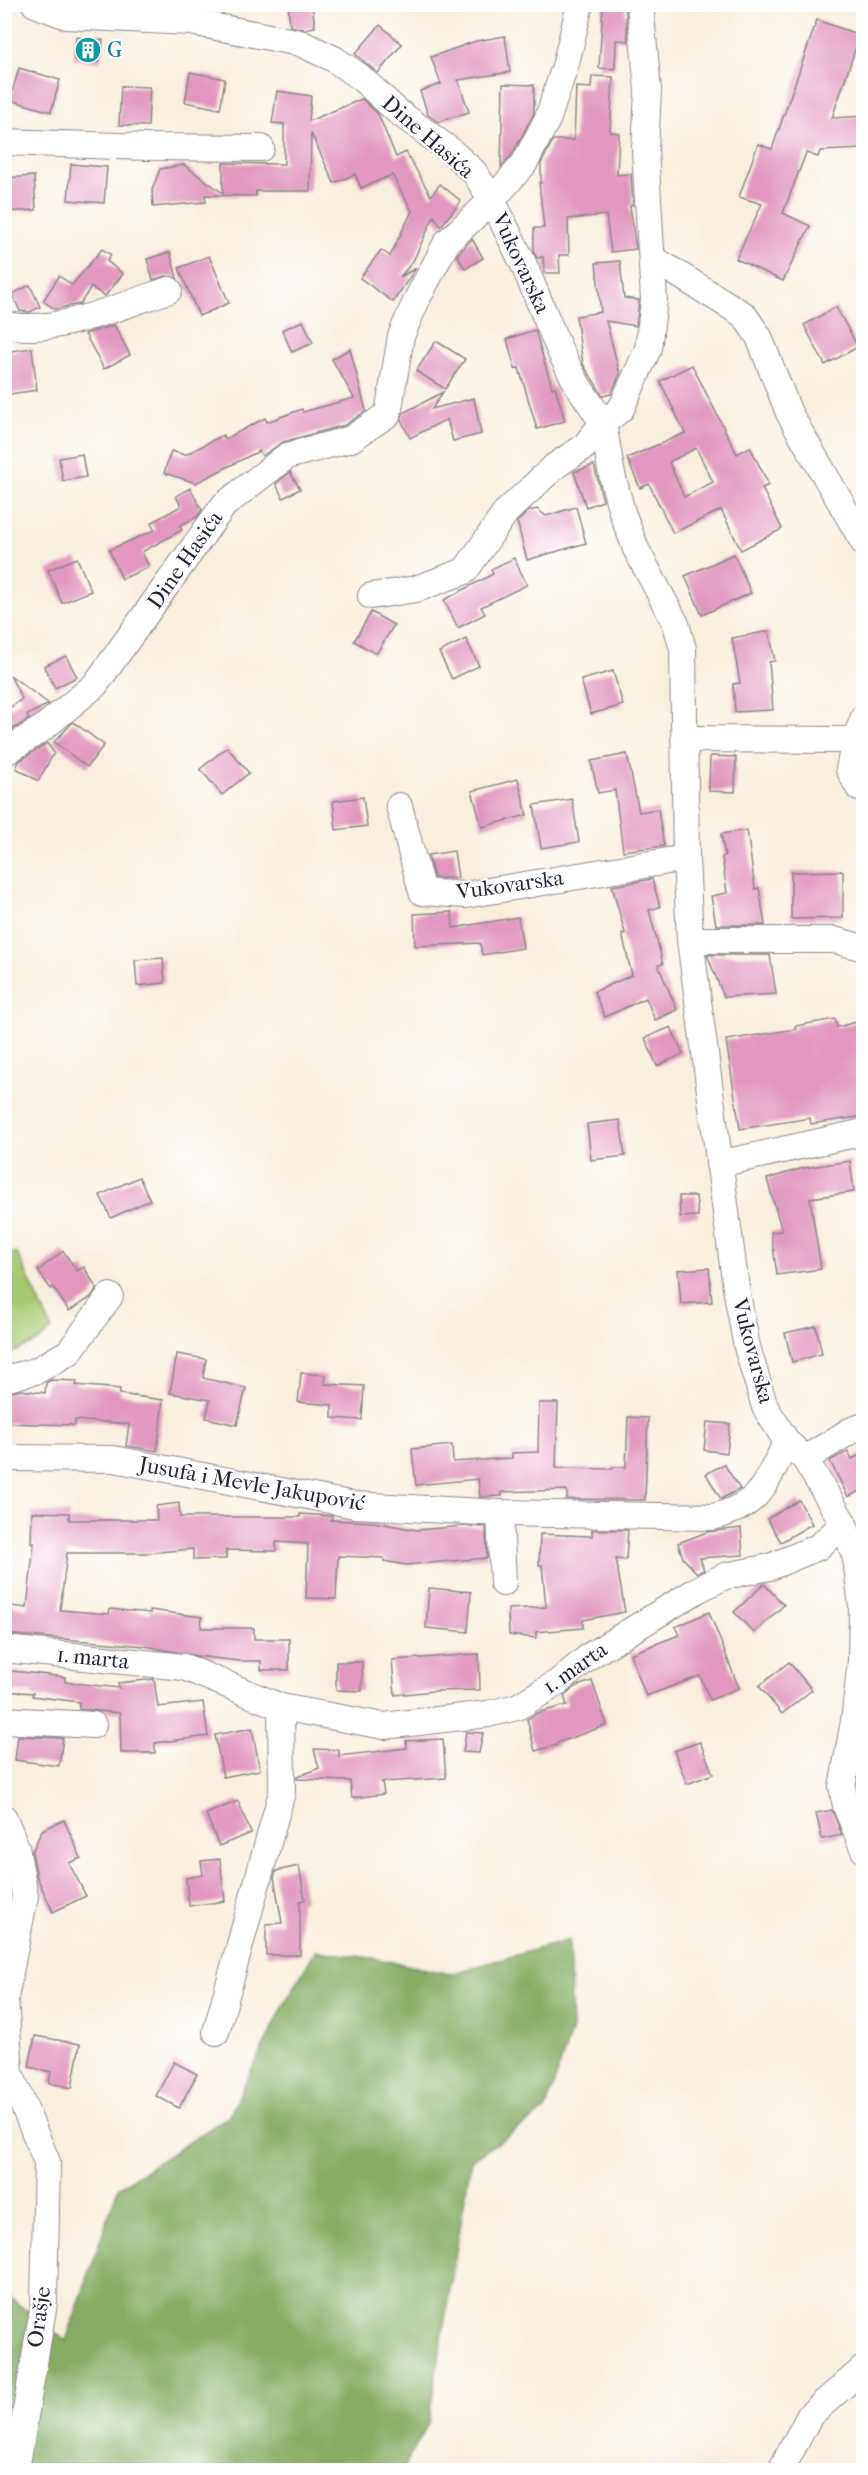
<svg xmlns="http://www.w3.org/2000/svg" width="868" height="2475" viewBox="0 0 868 2475" font-family="'IM FELL French Canon',serif">
<style>
.green{fill:#a8c971;stroke:#657656;stroke-width:1.5}
.forest{fill:#86ad63;stroke:#54684f;stroke-width:1.5}
.building{fill:#e297be;fill-rule:evenodd}
.lines{fill:none;stroke-linecap:round;stroke-linejoin:round}
.minor-casing{stroke:#8d888c;stroke-width:28}
.minor{stroke:#fff;stroke-width:26}
.labels{text-anchor:middle;dominant-baseline:central;stroke-width:4.5;stroke-linejoin:round;paint-order:stroke}
.culture-label{font-size:22px;fill:#0d838f;stroke:#fff;text-anchor:start}
.street-label{font-size:22px;fill:#22223b;stroke:#fff}
</style>
<rect width="100%" height="100%" fill="#fff"/>
<filter id="ink" filterUnits="userSpaceOnUse"><feTurbulence type="fractalNoise" baseFrequency=".0167" numOctaves="2"/><feDisplacementMap in="SourceGraphic" scale="12" xChannelSelector="R" yChannelSelector="G"/><feConvolveMatrix kernelMatrix="1 2 1 2 8 2 1 2 1" color-interpolation-filters="sRGB"/></filter>
<filter id="wash" filterUnits="userSpaceOnUse"><feTurbulence type="fractalNoise" baseFrequency=".008" numOctaves="4" result="noise"/><feDisplacementMap in="SourceGraphic" scale="24" xChannelSelector="R" yChannelSelector="G"/><feGaussianBlur stdDeviation="1.35" result="paint"/><feColorMatrix in="noise" values="0 0 0 0 0 0 0 0 0 0 0 0 0 0 0 0 0 1.4 0 .05"/><feComposite in="paint" operator="in"/></filter>
<g filter="url(#wash)">
<rect width="100%" height="100%" fill="#f8eede"/>
<!-- green -->
<polygon class="green" points="17,1253 52,1329 40,1340 6,1356 5,1359 5,1254"/>
<!-- forest -->
<polygon class="forest" points="569,1940 572,2029 545,2111 471,2160 428,2424 402,2470 5,2470 4,2293 66,2341 118,2188 229,2116 284,2005 315,1951 372,1958 450,1974"/>
<g id="blocks">
<!-- building -->
<g class="building">
<polygon points="288,4 312,4 315,27 304,29 290,26"/>
<polygon points="603,4 625,4 628,41 616,40 615,69 599,68"/>
<polygon points="817,20 860,35 832,118 864,116 864,149 820,151 818,157 806,153 783,213 810,226 783,281 736,259 762,204 739,197 758,144 772,149"/>
<polygon points="380,25 402,44 378,73 355,54"/>
<polygon points="505,36 510,72 458,80 469,112 438,122 428,115 420,91 441,84 431,57 476,41"/>
<polygon points="76,37 103,40 100,62 74,59"/>
<polygon points="19,68 60,80 51,112 10,100"/>
<polygon points="190,72 225,79 220,109 185,102"/>
<polygon points="592,76 613,77 610,132 619,133 617,175 631,174 633,205 630,206 636,249 611,252 606,215 568,219 569,255 559,255 560,273 544,273 543,257 537,258 534,252 534,228 544,228 539,183 541,183 541,164 553,140 574,140 576,87 591,88"/>
<polygon points="503,84 534,85 534,113 511,156 501,167"/>
<polygon points="121,86 150,87 148,126 119,125"/>
<polygon points="277,91 311,96 309,121 362,99 378,114 396,157 406,152 431,196 440,184 461,201 441,226 434,216 413,261 400,277 416,268 393,302 360,278 381,250 390,256 412,211 392,175 361,188 355,174 334,183 311,133 310,191 256,191 256,196 205,195 206,202 153,207 152,190 160,169 184,165 223,193 223,163 284,164 284,124 272,123"/>
<polygon points="71,164 107,167 104,203 68,200"/>
<polygon points="34,176 36,210 4,212 4,178"/>
<polygon points="472,239 483,258 465,269 457,255"/>
<polygon points="102,249 111,255 107,261 123,274 105,296 91,287 80,304 55,309 43,301 59,276 72,285"/>
<polygon points="170,252 177,278 165,276 153,280 147,259"/>
<polygon points="209,256 229,303 199,316 179,268"/>
<polygon points="620,261 624,298 639,300 636,326 606,321 620,374 611,394 603,396 583,364 576,316 601,312 596,263"/>
<polygon points="30,285 40,307 30,312 20,311 12,294"/>
<polygon points="836,307 858,347 825,365 804,325"/>
<polygon points="303,321 313,343 292,352 282,330"/>
<polygon points="114,325 130,355 104,369 85,334"/>
<polygon points="535,330 552,388 555,387 565,421 537,429 519,368 515,369 507,339"/>
<polygon points="436,341 465,359 445,389 416,371"/>
<polygon points="32,348 37,390 4,395 4,352"/>
<polygon points="350,349 366,411 345,425 283,442 262,456 259,451 196,483 164,473 171,451 185,455 223,435 225,439 265,418 267,422 302,409 303,412 354,398 332,359"/>
<path d="M692,365L737,454L750,447L769,485L762,488L782,529L741,550L721,510L673,533L649,484L640,488L627,458L685,433L660,381ZM696,448L713,482L684,497L669,462Z"/>
<polygon points="443,392 432,409 474,398 481,434 453,441 447,419 410,438 401,420 403,413"/>
<polygon points="82,454 86,477 63,481 59,458"/>
<polygon points="594,465 603,501 586,507 574,472"/>
<polygon points="290,472 300,489 283,498 276,484"/>
<polygon points="190,488 202,510 198,516 179,526 182,530 142,552 149,567 122,579 109,550 155,530 151,523 181,506 176,496"/>
<polygon points="576,507 586,543 527,560 517,522 529,511 537,509 546,516"/>
<polygon points="734,554 751,593 702,615 685,576"/>
<polygon points="77,558 91,591 62,603 48,570"/>
<polygon points="514,558 527,585 481,607 485,614 458,628 444,600 493,574 491,569"/>
<polygon points="371,612 394,625 376,654 354,641"/>
<polygon points="769,631 775,661 769,662 773,710 735,712 733,684 740,683 732,638"/>
<polygon points="466,639 479,666 452,679 439,652"/>
<polygon points="66,656 77,677 55,688 44,666"/>
<polygon points="613,671 623,705 591,714 581,680"/>
<polygon points="10,675 49,704 27,715 29,719 4,735 4,712 22,699"/>
<polygon points="73,722 104,745 87,767 54,742"/>
<polygon points="47,743 54,753 38,781 16,768 19,761"/>
<polygon points="227,747 249,773 222,795 200,769"/>
<polygon points="627,754 639,812 658,809 664,846 623,851 615,790 598,793 591,761"/>
<polygon points="710,756 736,757 735,792 709,791"/>
<polygon points="518,779 527,815 482,827 472,791"/>
<polygon points="363,797 367,826 336,830 333,801"/>
<polygon points="572,799 579,842 541,848 534,805"/>
<polygon points="747,830 755,889 759,888 765,925 716,925 711,896 727,893 722,857 725,856 721,834"/>
<polygon points="454,851 458,878 434,878 428,855"/>
<polygon points="843,871 843,918 791,919 791,872"/>
<polygon points="652,879 660,907 649,910 663,964 658,965 677,1010 655,1020 646,998 605,1017 594,992 632,975 622,934 625,933 612,886"/>
<polygon points="452,912 453,928 518,917 523,948 482,955 480,943 415,946 414,914"/>
<polygon points="707,955 770,955 776,994 724,997"/>
<polygon points="163,958 165,983 137,986 135,960"/>
<polygon points="835,1019 837,1027 864,1020 864,1116 811,1124 810,1118 740,1129 726,1040 796,1029 795,1026"/>
<polygon points="671,1027 683,1054 657,1066 645,1038"/>
<polygon points="620,1120 625,1156 591,1160 587,1124"/>
<polygon points="850,1161 854,1192 810,1198 821,1269 777,1275 771,1232 782,1231 767,1179 803,1168"/>
<polygon points="139,1177 150,1200 111,1218 100,1195"/>
<polygon points="679,1196 696,1196 698,1216 680,1217"/>
<polygon points="63,1251 77,1271 84,1267 97,1289 90,1298 69,1311 53,1287 51,1289 38,1271"/>
<polygon points="709,1268 712,1302 681,1304 678,1270"/>
<polygon points="816,1326 822,1354 792,1362 785,1333"/>
<polygon points="177,1354 206,1359 203,1378 246,1388 237,1425 206,1418 210,1400 170,1393"/>
<polygon points="301,1373 326,1375 325,1384 364,1386 362,1420 332,1418 332,1405 298,1402"/>
<polygon points="51,1380 77,1381 76,1385 120,1389 120,1394 163,1400 157,1451 126,1446 129,1424 75,1420 75,1425 4,1423 4,1394 21,1390 45,1393 46,1383"/>
<polygon points="539,1403 558,1403 556,1468 612,1469 612,1467 626,1467 628,1417 648,1418 645,1500 567,1499 567,1490 502,1492 502,1496 480,1497 478,1479 416,1485 412,1449 452,1445 453,1462 512,1458 512,1453 538,1452"/>
<polygon points="707,1422 730,1424 727,1453 704,1450"/>
<polygon points="848,1451 852,1459 864,1453 864,1489 848,1497 830,1461"/>
<polygon points="724,1464 740,1489 721,1499 706,1474"/>
<polygon points="799,1500 812,1524 781,1542 767,1519"/>
<polygon points="179,1503 180,1517 300,1517 300,1514 332,1516 331,1520 373,1522 417,1530 464,1526 486,1527 487,1558 406,1565 384,1561 384,1558 338,1556 336,1599 306,1598 308,1544 276,1542 276,1551 226,1550 226,1559 193,1560 193,1549 148,1553 67,1553 60,1610 109,1614 110,1609 150,1613 150,1610 202,1617 201,1628 254,1628 254,1639 289,1639 289,1670 261,1670 261,1661 239,1661 196,1656 145,1646 4,1634 4,1605 27,1608 34,1543 31,1543 32,1512 69,1513 69,1520 157,1520 156,1506"/>
<polygon points="741,1528 743,1555 700,1558 704,1570 697,1573 683,1558 678,1543 707,1532"/>
<polygon points="592,1530 628,1530 626,1560 616,1559 625,1612 583,1620 583,1628 536,1632 536,1638 509,1635 508,1609 546,1607 542,1565 539,1565 540,1534 592,1536"/>
<polygon points="764,1584 784,1605 754,1633 734,1612"/>
<polygon points="429,1588 471,1592 468,1632 426,1628"/>
<polygon points="709,1612 739,1688 710,1700 700,1676 646,1696 630,1654 679,1635 675,1627"/>
<polygon points="479,1654 480,1690 434,1691 395,1695 392,1660"/>
<polygon points="336,1662 362,1662 362,1691 336,1690"/>
<polygon points="789,1662 812,1690 782,1714 759,1686"/>
<polygon points="4,1670 65,1677 65,1682 119,1688 118,1683 154,1679 158,1707 203,1702 208,1736 155,1743 155,1753 121,1753 120,1713 79,1709 79,1702 32,1696 33,1693 4,1691"/>
<polygon points="592,1681 607,1725 557,1743 557,1745 535,1751 527,1719 537,1713 567,1705 564,1696 577,1686"/>
<polygon points="252,1728 260,1770 223,1777 215,1735"/>
<polygon points="466,1732 483,1733 479,1753 463,1752"/>
<polygon points="18,1736 63,1738 59,1766 15,1760"/>
<polygon points="443,1739 446,1778 382,1782 384,1794 352,1798 350,1781 297,1779 297,1777 319,1768 314,1749 339,1750 339,1756 407,1748 406,1741"/>
<polygon points="700,1742 713,1774 687,1784 674,1751"/>
<polygon points="238,1801 251,1833 219,1846 206,1814"/>
<polygon points="832,1810 842,1835 822,1839 816,1813"/>
<polygon points="64,1820 81,1858 69,1863 86,1896 53,1912 37,1877 32,1852 42,1830"/>
<polygon points="220,1859 225,1901 189,1906 186,1878 203,1875 201,1861"/>
<polygon points="299,1866 305,1900 300,1901 300,1955 266,1955 266,1924 282,1923 274,1877 276,1871"/>
<polygon points="35,2036 80,2044 72,2088 49,2083 51,2072 29,2067"/>
<polygon points="174,2062 197,2074 179,2108 156,2096"/>
</g>
</g>
</g>
<g filter="url(#ink)">
<use href="#blocks" fill-opacity="0" stroke="#8d888c" stroke-width="1.5"/>
<g class="lines">
<defs>
<g id="minor">
<polyline points="35,4 66,16 191,22 300,43 334,59 360,77 397,111 451,151 474,172 492,200 523,263 560,351 577,384 603,423 612,475 622,512 636,549 676,624 683,649 686,858 690,940 736,1288 747,1347 765,1407 787,1442 805,1459 844,1524 856,1559 862,1607 861,1661 854,1721 842,1787 846,1806 864,1850"/>
<polyline points="4,142 145,147 261,148"/>
<polyline points="652,258 744,315 759,337 789,413 864,543"/>
<path d="M4,324C52,337 122,305 169,290"/>
<polyline points="371,596 416,589 465,571 506,512 555,466 584,447 603,423 621,409 648,349 654,300 645,150 648,90 640,4"/>
<polyline points="685,739 855,740 849,769 859,788 864,789"/>
<polyline points="855,740 864,717"/>
<polyline points="4,753 43,728 95,685 224,505 287,456 351,439 388,414 401,336 418,297 447,242 492,200 524,164 548,118 566,63 580,4"/>
<polyline points="399,806 422,892 465,895 686,858"/>
<polyline points="690,940 834,940 864,948"/>
<polyline points="719,1164 864,1132"/>
<polyline points="4,1379 36,1371 69,1352 110,1296"/>
<path d="M4,1458L114,1459L355,1505L500,1513L713,1517C763,1504 764,1484 787,1442"/>
<polyline points="805,1459 850,1431 864,1426"/>
<polyline points="500,1513 503,1583"/>
<polyline points="4,1649 184,1667 281,1707 384,1726 488,1714 517,1707 557,1683 591,1655 699,1589 725,1576 770,1567 818,1547 844,1524"/>
<polyline points="4,1720 93,1725"/>
<polyline points="4,1818 16,1847 25,1896 5,1998 10,2073 47,2162 44,2303 16,2470"/>
<polyline points="216,2032 282,1792 281,1707"/>
<polyline points="781,2470 810,2415 864,2368"/>
</g>
</defs>
<!-- minor casing -->
<use href="#minor" class="minor-casing"/>
<!-- minor -->
<use href="#minor" class="minor"/>
</g>
</g>
<!-- icons -->
<defs>
<symbol id="building-disc" viewBox="-11 -11 22 22"><circle r="9.5" fill="#0f9aa8" stroke="#fff"/><path d="M-4-6H4V6H1V3H-1V6H-4ZM-2.5-4.3h1.7v1.8h-1.7ZM.8-4.3h1.7v1.8H.8ZM-2.5-1h1.7V.8h-1.7ZM.8-1h1.7V.8H.8Z" fill="#fff"/></symbol>
</defs>
<g fill-rule="evenodd">
<use href="#building-disc" x="73" y="35" width="30" height="30"/>
</g>
<g class="labels">
<!-- culture labels -->
<g class="culture-label">
<text x="107" y="50">G</text>
</g>
<!-- street labels -->
<g class="street-label">
<text transform="translate(428 137) rotate(41)">Dine Hasića</text>
<text transform="translate(521 263) rotate(65)">Vukovarska</text>
<text transform="translate(185 560) rotate(-55)">Dine Hasića</text>
<text transform="translate(510 885) rotate(-8)">Vukovarska</text>
<text transform="translate(753 1351) rotate(75)">Vukovarska</text>
<text transform="translate(252 1484) rotate(10)">Jusufa i Mevle Jakupović</text>
<text transform="translate(93 1658) rotate(6)">1. marta</text>
<text transform="translate(575 1668) rotate(-35)">1. marta</text>
<text transform="translate(39 2317) rotate(-82)">Orašje</text>
</g>
</g>
<!-- margin -->
<rect width="868" height="2475" fill="none" stroke="#fff" stroke-width="24"/>
</svg>
